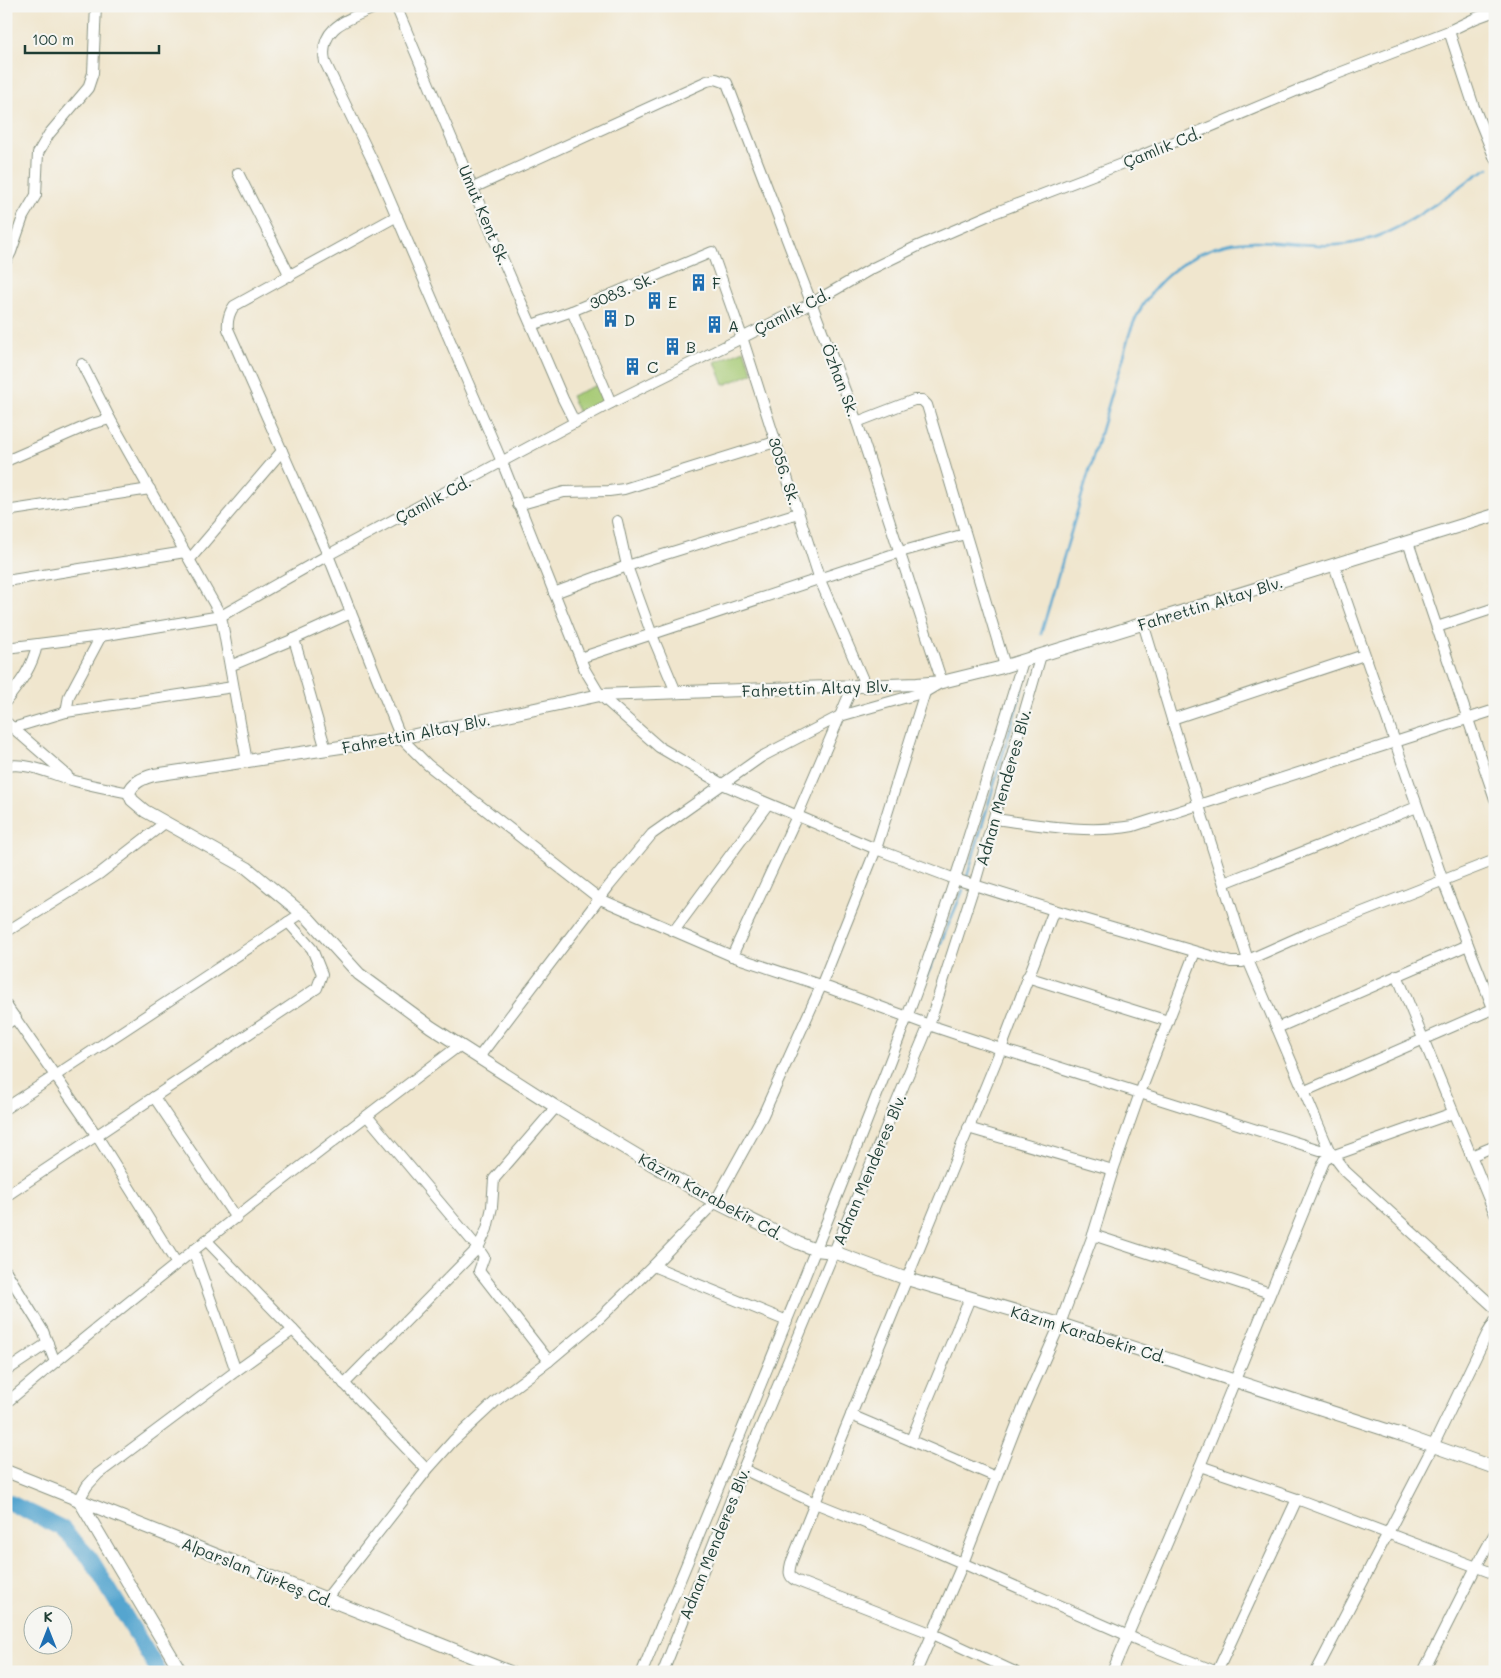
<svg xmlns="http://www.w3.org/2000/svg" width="1501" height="1678" viewBox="0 0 1501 1678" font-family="Mali,sans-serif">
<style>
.green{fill:#a5c972;stroke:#628353}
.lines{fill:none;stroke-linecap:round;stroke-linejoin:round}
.stream{stroke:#54a5cf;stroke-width:2.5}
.river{stroke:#54a5cf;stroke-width:16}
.minor-casing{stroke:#889281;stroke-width:12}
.tertiary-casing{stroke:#889281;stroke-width:14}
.minor{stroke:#fff;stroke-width:10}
.tertiary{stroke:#fff;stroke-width:12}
.labels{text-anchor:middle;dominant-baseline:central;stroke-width:4.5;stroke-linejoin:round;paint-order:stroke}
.street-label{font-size:16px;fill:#1f3d34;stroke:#f6f6f2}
.poi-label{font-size:16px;fill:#1f3d34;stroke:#f6f6f2;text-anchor:start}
</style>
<rect width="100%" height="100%" fill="#f6f6f2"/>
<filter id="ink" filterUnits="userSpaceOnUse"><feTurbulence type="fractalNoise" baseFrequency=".02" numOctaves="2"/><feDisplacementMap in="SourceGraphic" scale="10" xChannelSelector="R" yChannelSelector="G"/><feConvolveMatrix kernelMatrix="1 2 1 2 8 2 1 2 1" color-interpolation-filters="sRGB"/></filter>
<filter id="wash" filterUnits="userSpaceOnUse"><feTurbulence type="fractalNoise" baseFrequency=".0096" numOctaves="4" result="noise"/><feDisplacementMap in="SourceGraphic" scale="20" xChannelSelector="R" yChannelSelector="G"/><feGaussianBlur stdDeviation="1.12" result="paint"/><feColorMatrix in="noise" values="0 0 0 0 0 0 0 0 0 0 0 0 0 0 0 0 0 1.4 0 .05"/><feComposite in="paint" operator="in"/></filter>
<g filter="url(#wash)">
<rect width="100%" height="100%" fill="#f0e6ce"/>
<!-- green -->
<g class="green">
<polygon points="744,350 753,373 724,385 715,362"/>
<polygon points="597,385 605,402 579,413 571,396"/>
</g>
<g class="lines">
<!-- stream -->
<g class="stream">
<path d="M1041,634L1130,332C1149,279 1199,240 1257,241C1293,242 1328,250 1363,241C1404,231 1444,197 1478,174L1489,168"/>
<polyline points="967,877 1022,689"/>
<polyline points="927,976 963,890"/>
</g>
<!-- river -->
<polyline class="river" points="6,1501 62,1528 90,1558 159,1672"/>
</g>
</g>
<g filter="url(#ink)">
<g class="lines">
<defs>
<g id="minor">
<path d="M378,6C351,19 318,25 325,62L376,168L502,462L585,670L600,695L659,747L722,784L876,849L955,879L1054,910L1231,962H1242L1248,960L1304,935L1495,860"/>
<polyline points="396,6 500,253 563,399 575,423"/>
<polyline points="1449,31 1474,107 1495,159"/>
<polyline points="238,173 290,276"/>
<polyline points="473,188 707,81 716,79 727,83 857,422 942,682 925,692 840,716 761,757 652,834 609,886 479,1057"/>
<path d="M397,216L234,306C229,313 227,320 228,329L328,555L401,738L428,765L600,899L732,956L829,988L929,1025L1001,1049L1140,1093L1113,1170L968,1128"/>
<polyline points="6,261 11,252 23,217 36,195 38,153 49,134 88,88 93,73 96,6"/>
<polyline points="572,311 611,403"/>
<polyline points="532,325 572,311 712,252 742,337 820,580 866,687"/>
<polyline points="82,364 110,419"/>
<polyline points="857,422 914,400 922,400 927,405 1005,666"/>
<polyline points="6,461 91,424 110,419 221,616 247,762"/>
<polyline points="518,505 564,492 609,491 624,489 775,442"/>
<polyline points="6,511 150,489"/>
<polyline points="617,521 627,566 652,635 676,692"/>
<polyline points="1408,542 1495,799"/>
<polyline points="190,559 282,451"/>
<polyline points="1334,565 1443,881 1495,1013"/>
<polyline points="6,581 185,552"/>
<polyline points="554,593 627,566 798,513"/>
<polyline points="1143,623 1180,746 1248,960 1329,1150 1345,1171 1495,1308"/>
<polyline points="1437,627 1495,608"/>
<polyline points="294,639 326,750"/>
<polyline points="6,648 101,636 221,616 328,555 611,403 812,303 873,268 918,246 994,213 1124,163 1329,77 1449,31 1476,18 1495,11"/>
<polyline points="580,658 900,552 965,534"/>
<polyline points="230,666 294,639 351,613"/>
<path d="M6,701C20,683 32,668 37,645"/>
<polyline points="66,712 69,696 101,636"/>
<polyline points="1172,719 1364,655"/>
<polyline points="6,722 67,775"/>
<polyline points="13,728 66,712 233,687"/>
<path d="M6,766C31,762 52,775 75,781C93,786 111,789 129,793"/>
<path d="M994,819C1040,825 1087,834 1133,826L1495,710"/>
<polyline points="1224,883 1417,807"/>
<polyline points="674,931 768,804"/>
<polyline points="6,932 99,874 166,822"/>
<polyline points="1195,952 1140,1093 1320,1150 1329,1150"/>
<polyline points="732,956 797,816 852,688"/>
<polyline points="1397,975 1495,1214"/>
<polyline points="1027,977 1168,1021"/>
<polyline points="6,1005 97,1136 177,1264"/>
<polyline points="6,1024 16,1018"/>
<polyline points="1277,1028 1468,945"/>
<polyline points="1305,1091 1495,1008"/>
<polyline points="154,1097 236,1218"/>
<polyline points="6,1108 302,913"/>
<polyline points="367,1116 478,1248 484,1257 479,1271 549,1361"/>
<polyline points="1471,1156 1495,1146"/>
<polyline points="6,1196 317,988 322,974 312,949 288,922"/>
<polyline points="1093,1235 1270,1293"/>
<polyline points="206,1240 293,1330"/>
<polyline points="193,1250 236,1371"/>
<polyline points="653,1266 787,1321"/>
<polyline points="6,1271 43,1331 55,1362"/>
<polyline points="6,1371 48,1343"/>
<polyline points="344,1384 478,1248 487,1229 492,1207 494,1179 556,1107"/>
<path d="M6,1403C154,1279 306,1161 460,1045"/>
<polyline points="851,1415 996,1477"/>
<polyline points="911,1440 970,1298"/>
<polyline points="1200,1466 1297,1499 1495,1574"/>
<polyline points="743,1469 815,1503 928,1548 1140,1641 1217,1672"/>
<polyline points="79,1500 87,1486 98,1474 236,1371 293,1330 427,1470"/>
<polyline points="326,1599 427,1470 453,1441 497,1400 549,1361 600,1318 653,1266 715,1202 763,1115 821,986 876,849 925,692"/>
<path d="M642,1672C732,1454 823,1237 907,1017C951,900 986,780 1023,661"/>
<polyline points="663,1672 743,1469 929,1025 974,886 1041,655"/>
<polyline points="916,1672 963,1563 1024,1406 1060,1324 1093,1235 1113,1170"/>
<path d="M1015,1672L933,1634L795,1580C788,1576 789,1571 791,1563L815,1503L1001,1049L1054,910"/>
<polyline points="1112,1672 1200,1466 1323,1164 1325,1160 1332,1156 1453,1113"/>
<polyline points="1217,1672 1297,1499"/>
<polyline points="1316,1672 1433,1446 1487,1334 1495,1321"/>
<polyline points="1423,1672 1476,1567 1495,1533"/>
</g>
<g id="tertiary">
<path d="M1495,515L999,668L942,682L917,684L600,695L401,738L154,775C143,778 133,782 129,793L132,800L145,811L247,868L309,919L359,974L431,1027L556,1107L715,1202L798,1243L816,1250L834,1252L907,1279L1060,1324L1405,1436L1495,1468"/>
<polyline points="6,1471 510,1672"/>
<polyline points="79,1500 181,1672"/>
</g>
</defs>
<!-- minor casing -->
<use href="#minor" class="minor-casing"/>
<!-- tertiary casing -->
<use href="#tertiary" class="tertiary-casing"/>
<!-- minor -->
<use href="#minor" class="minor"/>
<!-- tertiary -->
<use href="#tertiary" class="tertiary"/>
</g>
</g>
<!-- icons -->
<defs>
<symbol id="building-bare" viewBox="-9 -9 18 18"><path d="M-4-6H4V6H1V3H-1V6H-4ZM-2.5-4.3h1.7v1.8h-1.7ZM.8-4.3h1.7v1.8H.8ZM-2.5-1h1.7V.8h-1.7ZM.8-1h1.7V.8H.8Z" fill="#1f6fb2" stroke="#f6f6f2" stroke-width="2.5" paint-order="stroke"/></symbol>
</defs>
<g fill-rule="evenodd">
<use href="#building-bare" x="686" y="270" width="25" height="25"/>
<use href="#building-bare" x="642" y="288" width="25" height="25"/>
<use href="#building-bare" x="598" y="306" width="25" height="25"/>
<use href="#building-bare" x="702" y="312" width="25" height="25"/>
<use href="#building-bare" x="660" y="334" width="25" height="25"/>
<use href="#building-bare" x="620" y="354" width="25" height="25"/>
</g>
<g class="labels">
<!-- street labels -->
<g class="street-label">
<text transform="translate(1162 147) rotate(-22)">Çamlık Cd.</text>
<text transform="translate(485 215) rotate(67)">Umut Kent Sk.</text>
<text transform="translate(622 290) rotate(-23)">3083. Sk.</text>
<text transform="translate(792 311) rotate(-27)">Çamlık Cd.</text>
<text transform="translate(841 380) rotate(69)">Özhan Sk.</text>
<text transform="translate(785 471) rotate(72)">3056. Sk.</text>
<text transform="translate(433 499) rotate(-28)">Çamlık Cd.</text>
<text transform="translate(1210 603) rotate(-17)">Fahrettin Altay Blv.</text>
<text transform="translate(817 688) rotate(-2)">Fahrettin Altay Blv.</text>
<text transform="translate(416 733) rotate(-11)">Fahrettin Altay Blv.</text>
<text transform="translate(1003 787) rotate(-74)">Adnan Menderes Blv.</text>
<text transform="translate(869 1169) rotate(-67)">Adnan Menderes Blv.</text>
<text transform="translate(711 1196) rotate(29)">Kâzım Karabekir Cd.</text>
<text transform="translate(1089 1334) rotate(17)">Kâzım Karabekir Cd.</text>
<text transform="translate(714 1543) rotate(-68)">Adnan Menderes Blv.</text>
<text transform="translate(258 1572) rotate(22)">Alparslan Türkeş Cd.</text>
</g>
<!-- poi labels -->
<g class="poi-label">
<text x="712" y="282">F</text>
<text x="668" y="301">E</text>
<text x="624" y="319">D</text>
<text x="728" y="325">A</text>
<text x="686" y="346">B</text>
<text x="647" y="366">C</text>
</g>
</g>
<!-- margin -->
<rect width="1501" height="1678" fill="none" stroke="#f6f6f2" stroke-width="25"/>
<!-- north arrow -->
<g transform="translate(48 1630)"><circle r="24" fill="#f6f6f2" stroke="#a0aca6"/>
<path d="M0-4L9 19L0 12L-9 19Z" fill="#1f6fb2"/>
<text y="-8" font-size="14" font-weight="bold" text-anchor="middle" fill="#1f3d34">K</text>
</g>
<!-- scale -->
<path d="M25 45v8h134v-8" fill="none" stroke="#1f3d34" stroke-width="2.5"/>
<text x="32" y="45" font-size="15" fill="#1f3d34" stroke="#f6f6f2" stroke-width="4" paint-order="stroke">100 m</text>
</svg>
